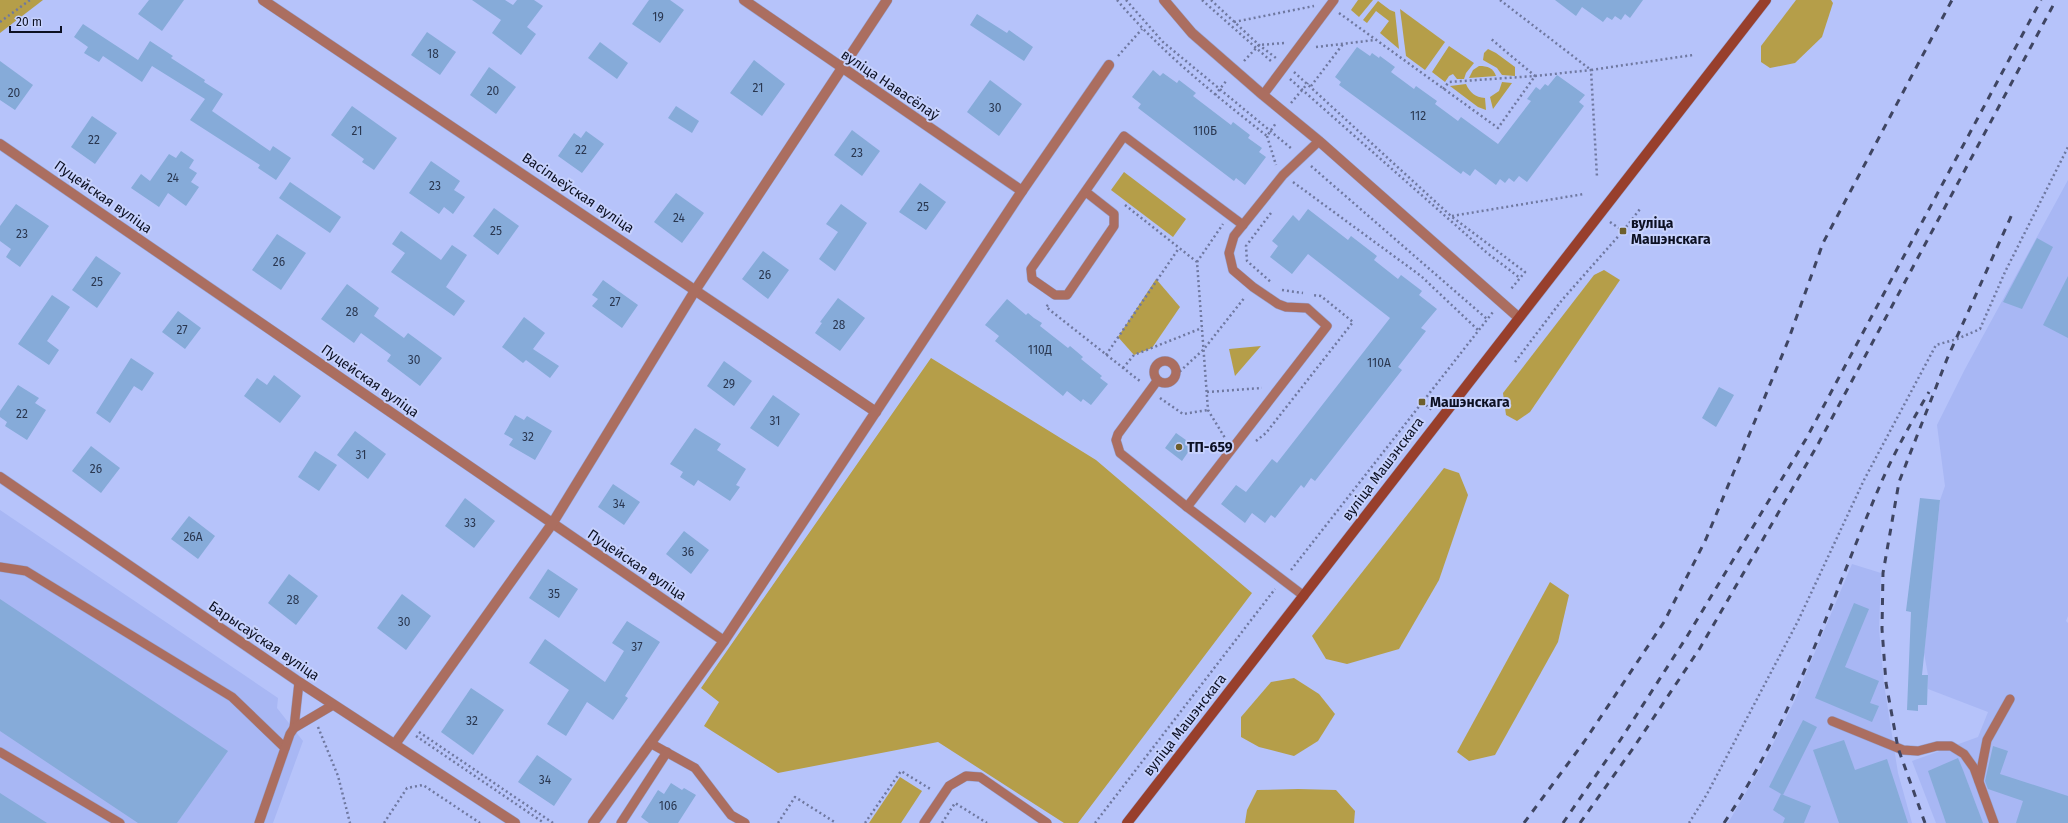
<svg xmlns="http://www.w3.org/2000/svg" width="2068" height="823" viewBox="0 0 2068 823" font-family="'Fira Sans',sans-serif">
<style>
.built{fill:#a8b7f4}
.green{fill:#b59e49}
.building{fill:#86abd9}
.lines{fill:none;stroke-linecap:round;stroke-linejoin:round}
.service-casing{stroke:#97a3d3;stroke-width:10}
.minor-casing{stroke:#97a3d3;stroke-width:11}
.secondary-casing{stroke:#97a3d3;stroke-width:11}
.path{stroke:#6f78a0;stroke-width:2.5;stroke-dasharray:2 3;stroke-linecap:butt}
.service{stroke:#ab6e60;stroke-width:9}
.minor{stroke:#ab6e60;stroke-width:10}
.secondary{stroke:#983f2c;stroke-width:10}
.rail{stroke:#3f4562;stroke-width:3;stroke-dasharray:7 7;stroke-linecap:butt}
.poi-dot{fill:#6d5f2c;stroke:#c6d1fd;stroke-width:1.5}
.labels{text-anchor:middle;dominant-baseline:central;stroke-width:4;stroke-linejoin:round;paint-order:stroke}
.number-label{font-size:12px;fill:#2a3750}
.street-label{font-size:14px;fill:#0c1022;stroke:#c6d1fd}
.poi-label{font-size:14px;font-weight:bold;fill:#0c1022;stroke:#c6d1fd;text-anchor:start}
</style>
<rect width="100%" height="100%" fill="#b6c3fa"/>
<!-- built -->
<g class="built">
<polygon points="2068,180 2068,616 2066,621 2068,623 2068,823 1936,823 1912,761 1978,737 1988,712 1928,689 1928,675 1924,653 1940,500 1945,486 1937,425 1965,369"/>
<polygon points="0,510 278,698 277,708 303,741 273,823 0,823"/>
<polygon points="1852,564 1881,573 1879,629 1884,684 1898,773 1912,823 1728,823 1765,760 1794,702"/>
</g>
<!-- green -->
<g class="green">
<polygon points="0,0 43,0 0,33"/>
<polygon points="1358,0 1373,0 1359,17 1351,10"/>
<polygon points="1796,0 1831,0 1833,3 1822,37 1795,63 1770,68 1761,62 1761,46"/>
<polygon points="1378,1 1390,10 1395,12 1399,49 1380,33 1389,21 1376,11 1367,23 1363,20"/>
<polygon points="1400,9 1445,42 1425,70 1406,56"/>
<polygon points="1449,46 1474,63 1466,73 1464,79 1457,79 1453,74 1449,76 1445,82 1432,72"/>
<polygon points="1488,49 1496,53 1515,67 1515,76 1502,75 1497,68 1483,60 1484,53"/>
<path d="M1479,66C1488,66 1493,68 1496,76L1469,78L1473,70Z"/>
<polygon points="1502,82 1512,83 1493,109 1490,97 1499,91"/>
<path d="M1466,84C1470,93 1475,97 1485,98L1486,110L1478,107L1450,86Z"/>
<polygon points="1124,172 1186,219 1173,237 1111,190"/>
<polygon points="1604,270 1620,280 1530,412 1517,421 1506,415 1503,393 1594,275"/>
<polygon points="1156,279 1180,307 1152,348 1134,355 1118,337"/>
<polygon points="1261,346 1235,376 1229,349"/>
<polygon points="931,358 1096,460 1252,593 1078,823 1064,823 938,742 778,773 704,726 719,702 701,688"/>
<polygon points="1444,468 1459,473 1468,495 1439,580 1399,649 1347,664 1326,659 1312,636"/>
<polygon points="1550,582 1569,595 1558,642 1495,755 1469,761 1457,752"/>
<polygon points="1294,678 1319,694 1335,714 1318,741 1294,756 1259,747 1241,737 1241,717 1271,682"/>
<polygon points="900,777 922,791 901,823 869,823"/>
<polygon points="1298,789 1336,790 1355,811 1354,823 1245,823 1247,810 1257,790"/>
</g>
<!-- building -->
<g class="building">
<polygon points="149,0 184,0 162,31 138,14"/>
<polygon points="472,0 505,0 513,5 517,0 534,0 543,6 527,27 536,34 521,55 492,33 501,20"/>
<polygon points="649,0 670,0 684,10 660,43 632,24"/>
<polygon points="1555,0 1643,0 1630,18 1625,14 1621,20 1615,16 1612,20 1607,17 1603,22 1582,7 1576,16"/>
<polygon points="977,14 1007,33 1009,30 1033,47 1024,61 970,25"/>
<polygon points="83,24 138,60 150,41 173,56 171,58 205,80 204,82 223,94 212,111 270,151 273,146 291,158 276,180 258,168 260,165 190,120 205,99 152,66 142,82 103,56 99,62 84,53 88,47 74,37"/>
<polygon points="427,32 456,52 440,75 411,55"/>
<polygon points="600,42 628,63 617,79 588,58"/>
<polygon points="1357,47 1370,56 1372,53 1379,58 1380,56 1395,67 1391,72 1414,89 1416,86 1437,101 1435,104 1458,121 1461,117 1498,144 1531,101 1527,99 1536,87 1540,90 1545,84 1548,86 1557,75 1585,95 1579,102 1584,106 1527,182 1519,176 1514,182 1509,178 1505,183 1500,179 1496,185 1475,169 1470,176 1463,171 1461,174 1339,85 1341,82 1335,77"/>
<polygon points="754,60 785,84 762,116 730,93"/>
<polygon points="0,61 33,85 15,110 0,100"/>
<polygon points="489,67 516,87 496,114 470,95"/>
<polygon points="1153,70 1160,76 1163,73 1177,83 1179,80 1196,93 1193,96 1231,125 1233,122 1250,135 1248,138 1262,148 1259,152 1266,157 1245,185 1236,178 1234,181 1138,108 1141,104 1132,97"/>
<polygon points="990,80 1022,104 999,136 967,112"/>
<polygon points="352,106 397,138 374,170 362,162 364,159 331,135"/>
<polygon points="676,106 699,121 692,133 668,118"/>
<polygon points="92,116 117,133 95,164 71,147"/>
<polygon points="852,130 880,151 862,176 834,155"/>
<polygon points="586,131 604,144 582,173 558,156 574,133 581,138"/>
<polygon points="181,151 194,160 189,168 197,173 191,182 199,187 186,206 168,193 159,207 131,188 141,174 150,181 169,154 176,158"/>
<polygon points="431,161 460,181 454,190 465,197 453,214 444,207 439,214 409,193"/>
<polygon points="290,182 341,217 330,233 279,198"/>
<polygon points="920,183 946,202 926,230 899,212"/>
<polygon points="676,193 704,213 682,243 654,222"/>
<polygon points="16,204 49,226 20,267 6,257 11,249 0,241 0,226"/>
<polygon points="841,204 867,223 835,271 819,259 838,232 826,224"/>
<polygon points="494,208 519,226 498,255 473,236"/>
<polygon points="1308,209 1348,240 1351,236 1377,256 1374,260 1398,279 1401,275 1422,291 1419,295 1437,309 1421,328 1426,331 1398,367 1402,370 1315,481 1311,478 1304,488 1301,485 1275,518 1271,515 1265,523 1252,513 1245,523 1221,504 1236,485 1246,492 1272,459 1277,463 1390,318 1308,254 1292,274 1270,257 1278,246 1272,241 1293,215 1299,221"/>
<polygon points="401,231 441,260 452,245 467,255 446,287 465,301 454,316 391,272 405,253 392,244"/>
<polygon points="277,234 306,253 281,290 252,270"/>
<polygon points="2037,238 2053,247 2022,309 2003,302"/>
<polygon points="763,251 789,270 768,299 742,279"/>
<polygon points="96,256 121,273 97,308 72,290"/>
<polygon points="2068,276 2068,338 2043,325"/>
<polygon points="603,280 638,305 622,328 592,306 598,299 592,295"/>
<polygon points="347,284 379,308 374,316 404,338 408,333 442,358 420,386 387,361 391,355 361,333 354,343 321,319"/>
<polygon points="52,295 70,307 47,341 59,350 49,365 18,344"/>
<polygon points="838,298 865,318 840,351 815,333 822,323 820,322"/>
<polygon points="1007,299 1026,315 1028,313 1034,318 1042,323 1040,326 1068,348 1070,346 1076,351 1083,357 1081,359 1102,376 1100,378 1108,384 1091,405 1083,399 1081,402 1067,391 1063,396 995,341 999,336 985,325"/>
<polygon points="178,311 201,328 185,349 162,332"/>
<polygon points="524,317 545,333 533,349 559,366 550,378 526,360 523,363 502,347"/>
<polygon points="131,358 154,373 142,391 134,386 110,423 96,413"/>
<polygon points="724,361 752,381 734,406 707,386"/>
<polygon points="274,375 301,396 280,423 244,396 257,378 267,385"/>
<polygon points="18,385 39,398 35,403 46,410 27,440 5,426 7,422 0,417 0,411"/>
<polygon points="1719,387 1734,395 1716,427 1702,418"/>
<polygon points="773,395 800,414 778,447 750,428"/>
<polygon points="515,415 524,420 527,416 552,431 535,460 509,445 513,439 504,434"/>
<polygon points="695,428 721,444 717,450 746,469 736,485 740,487 730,501 698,480 694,486 680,477 683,472 670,464"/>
<polygon points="355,431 386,454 368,479 337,455"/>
<polygon points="1176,433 1193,445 1182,461 1165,448"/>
<polygon points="91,446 120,468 101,493 72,471"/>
<polygon points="315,451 337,465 319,491 298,477"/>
<polygon points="613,484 640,502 624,525 598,507"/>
<polygon points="465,498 495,521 474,548 445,526"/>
<polygon points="1920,498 1940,500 1922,675 1928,675 1927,705 1918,705 1918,711 1907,710 1911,612 1906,611"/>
<polygon points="189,516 215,536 198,559 171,539"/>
<polygon points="684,531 709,550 691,574 666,554"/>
<polygon points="548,569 578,589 559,618 529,598"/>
<polygon points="289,574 318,596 296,625 268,603"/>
<polygon points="402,594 431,616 406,650 377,628"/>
<polygon points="0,599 228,751 177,823 138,823 0,731"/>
<polygon points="1854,603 1869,609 1845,667 1879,681 1870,703 1879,706 1872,722 1815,698"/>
<polygon points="627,621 660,642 625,696 628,698 613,720 587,702 566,736 547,724 569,690 529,663 545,639 605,682 624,651 612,643"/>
<polygon points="471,688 504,710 473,755 441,732"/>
<polygon points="1803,720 1817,727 1783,795 1769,787"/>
<polygon points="1844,740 1855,770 1887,759 1908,823 1839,823 1813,750"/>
<polygon points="1993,746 2008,751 2000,774 2068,796 2068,823 2016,823 2023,801 1988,789 1985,781"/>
<polygon points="537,755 572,779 554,806 518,782"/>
<polygon points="1958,758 1963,770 1983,823 1946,823 1928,771"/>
<polygon points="671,783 682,790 684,788 696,795 678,823 649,823 641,817 658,790 664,794"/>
<polygon points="0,793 47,823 0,823"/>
<polygon points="1781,794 1811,806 1804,823 1783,823 1785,818 1773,810"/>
</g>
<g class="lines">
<defs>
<g id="service">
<polyline points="1263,95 1334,0"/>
<polyline points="1086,192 1114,214 1114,226 1067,295 1055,295 1032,279 1031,269 1124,136 1243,225"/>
<circle cx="1165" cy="372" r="11"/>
<polyline points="1157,381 1118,434 1116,440 1120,453 1187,507"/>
<polyline points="0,567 26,571 232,697 285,748"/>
<polyline points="1304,596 1187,507 1327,326 1307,308 1286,307 1278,304 1253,287 1233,270 1229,253 1234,236 1283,175 1319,141"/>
<polyline points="1832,721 1903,750 1918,751 1937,746 1951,746 1964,754 1974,768 1994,823"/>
<polyline points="294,728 299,682"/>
<polyline points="650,743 695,768 731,815 745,823"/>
<polyline points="0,752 120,823"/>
<polyline points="1979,781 1987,740 2010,699"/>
<polyline points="259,823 290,734 294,728 333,705"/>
<polyline points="621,823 667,752"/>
<polyline points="924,823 949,786 966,776 980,777 1047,823"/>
</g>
<g id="minor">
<polyline points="263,0 876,412"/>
<polyline points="744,0 1022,191"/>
<polyline points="1164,0 1192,33 1263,95 1319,141 1518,317"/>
<polyline points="0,144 724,641"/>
<polyline points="0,477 299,682 515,823"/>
<polyline points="395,744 552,524 696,289 887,0"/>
<polyline points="593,823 724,641 1022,191 1109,65"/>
</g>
<polyline id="secondary" points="1127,823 1766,0"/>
</defs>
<!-- service casing -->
<use href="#service" class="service-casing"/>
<!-- minor casing -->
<use href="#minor" class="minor-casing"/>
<!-- secondary casing -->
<use href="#secondary" class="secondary-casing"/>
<!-- path -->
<g class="path">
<path d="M1117,0C1161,52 1214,94 1267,136L1276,123"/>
<polyline points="1126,0 1163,42 1292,149"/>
<polyline points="1202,0 1272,62"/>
<polyline points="1211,0 1259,45 1276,58"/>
<polyline points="1500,0 1591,70 1693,55"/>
<polyline points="1339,13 1498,128 1535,76 1591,70 1597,177"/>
<polyline points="0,22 30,0"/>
<polyline points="1234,22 1314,6"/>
<polyline points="1316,47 1375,40"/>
<polyline points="1118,56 1142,29"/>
<polyline points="1244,61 1259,45 1285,43"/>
<polyline points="1294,72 1451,216 1525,272 1511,289"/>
<polyline points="1290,79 1486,252 1520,278"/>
<polyline points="1311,86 1343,44"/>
<polyline points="1443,89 1449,82 1535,76 1490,38"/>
<polyline points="1215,95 1227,80"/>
<polyline points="1291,103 1308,83"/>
<polyline points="1267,136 1276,165"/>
<polyline points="1311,166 1487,319"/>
<polyline points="1293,182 1421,276 1478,330"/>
<polyline points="1125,205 1197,262 1208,410 1225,438"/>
<polyline points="1271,213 1246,246 1247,261 1272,283"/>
<polyline points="1452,216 1584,194"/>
<polyline points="1610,222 1623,231"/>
<polyline points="1197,262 1223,224"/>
<polyline points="1282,290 1303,293"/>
<polyline points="1048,305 1046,307 1141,382"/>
<polyline points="1106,355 1179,248"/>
<polyline points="1515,362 1562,300 1623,231 1640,209"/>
<polyline points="1123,368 1134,355 1202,328"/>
<polyline points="1176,375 1204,349 1245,297"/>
<polyline points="1207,392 1262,388"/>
<polyline points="1160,398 1183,414 1208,410"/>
<polyline points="1422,402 1432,410"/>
<polyline points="1256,441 1266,433 1353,322 1321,296 1312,295"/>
<polyline points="1291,570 1493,312"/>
<polyline points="318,727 338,776 350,823"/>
<polyline points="419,732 553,823"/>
<polyline points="416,736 544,823"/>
<polyline points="384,823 407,788 423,785 480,823"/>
<polyline points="778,823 795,797 836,823"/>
<polyline points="865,823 901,771 932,790"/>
<polyline points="942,823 955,803 987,823"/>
<polyline points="1095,823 1275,589"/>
<polyline points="1689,823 1707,794 1798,621 1864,480 1936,345 1957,339 1980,329 2005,272 2068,147"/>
</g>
<!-- service -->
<use href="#service" class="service"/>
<!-- minor -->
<use href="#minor" class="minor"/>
<!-- secondary -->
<use href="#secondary" class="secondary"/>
<!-- rail -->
<g class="rail">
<polyline points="1524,823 1584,742 1664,622 1706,539 1788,341 1823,243 1952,0"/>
<polyline points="1563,823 1621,739 1686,638 1806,439 2041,0"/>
<polyline points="1580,823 1634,747 1700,648 1817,446 2056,0"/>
<path d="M1724,823C1794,719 1832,597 1881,483C1895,451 1912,421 1929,392"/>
<polyline points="1925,823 1898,748 1886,683 1882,629 1883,573 1899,482 1947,359 2013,212"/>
</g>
</g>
<!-- markers -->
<g class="poi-dot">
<rect x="1619" y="227" width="8" height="8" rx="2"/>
<rect x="1418" y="398" width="8" height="8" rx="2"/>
<circle cx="1179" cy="447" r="4"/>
</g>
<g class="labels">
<!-- number labels -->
<g class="number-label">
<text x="658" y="17">19</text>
<text x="433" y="54">18</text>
<text x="758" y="88">21</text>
<text x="493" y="91">20</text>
<text x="14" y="93">20</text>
<text x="995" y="108">30</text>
<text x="1418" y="116">112</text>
<text x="357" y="131">21</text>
<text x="1205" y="131">110Б</text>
<text x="94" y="140">22</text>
<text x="581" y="150">22</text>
<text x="857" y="153">23</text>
<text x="173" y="178">24</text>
<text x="435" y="186">23</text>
<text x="923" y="207">25</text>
<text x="679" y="218">24</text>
<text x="496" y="231">25</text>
<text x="22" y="234">23</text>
<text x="279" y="262">26</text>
<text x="765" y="275">26</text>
<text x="97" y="282">25</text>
<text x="615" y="302">27</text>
<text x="352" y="312">28</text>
<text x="839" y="325">28</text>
<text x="182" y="330">27</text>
<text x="1040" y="350">110Д</text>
<text x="414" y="360">30</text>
<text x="1379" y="363">110А</text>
<text x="729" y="384">29</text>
<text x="22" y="414">22</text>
<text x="775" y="421">31</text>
<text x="528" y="437">32</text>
<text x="361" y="455">31</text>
<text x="96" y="469">26</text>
<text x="619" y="504">34</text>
<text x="470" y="523">33</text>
<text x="193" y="537">26А</text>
<text x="688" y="552">36</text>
<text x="554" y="594">35</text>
<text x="293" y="600">28</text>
<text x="404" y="622">30</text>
<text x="637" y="647">37</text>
<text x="472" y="721">32</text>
<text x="545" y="780">34</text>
<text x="668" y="806">106</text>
</g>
<!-- street labels -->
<g class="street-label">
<text transform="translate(890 85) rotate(34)">вуліца Навасёлаў</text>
<text transform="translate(578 193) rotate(34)">Васільеўская вуліца</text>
<text transform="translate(103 197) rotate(35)">Пуцейская вуліца</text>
<text transform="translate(370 381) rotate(35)">Пуцейская вуліца</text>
<text transform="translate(1383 469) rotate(-53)">вуліца Машэнскага</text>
<text transform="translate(637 565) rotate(34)">Пуцейская вуліца</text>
<text transform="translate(264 641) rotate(34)">Барысаўская вуліца</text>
<text transform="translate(1185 725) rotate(-52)">вуліца Машэнскага</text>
</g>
<!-- poi labels -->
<g class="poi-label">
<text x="1631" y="223">вуліца<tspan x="1631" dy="16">Машэнскага</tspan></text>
<text x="1430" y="402">Машэнскага</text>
<text x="1187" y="447">ТП-659</text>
</g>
</g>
<!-- scale -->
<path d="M10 26v6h51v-6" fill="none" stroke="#0c1022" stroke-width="2"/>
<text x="16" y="26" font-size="12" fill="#0c1022" stroke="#c6d1fd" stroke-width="3" paint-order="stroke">20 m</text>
</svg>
